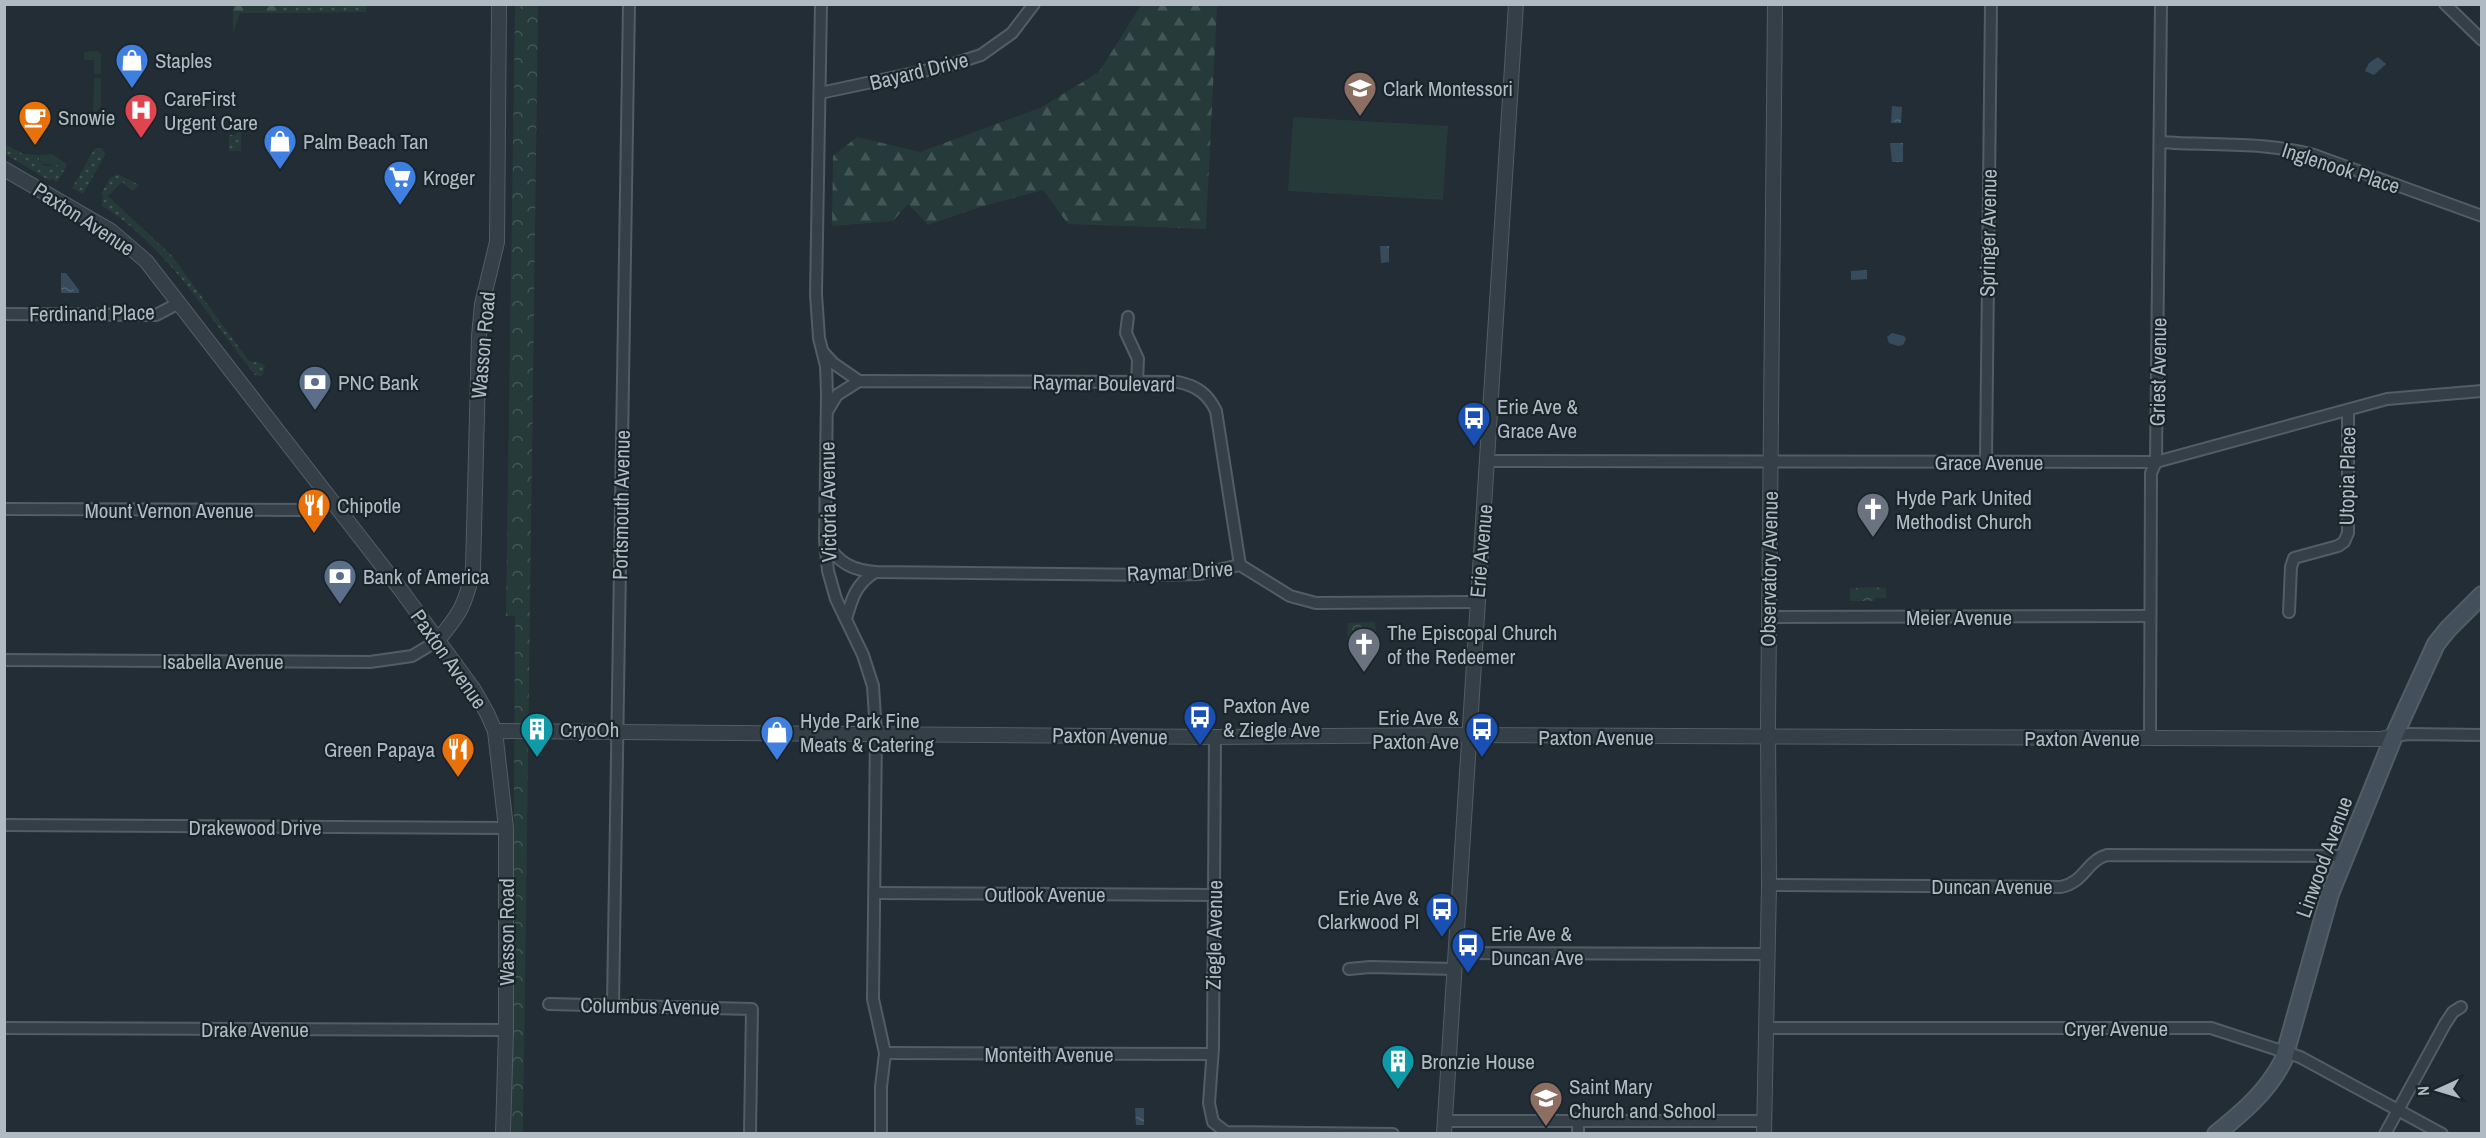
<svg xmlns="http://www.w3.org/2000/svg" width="2486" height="1138" viewBox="0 0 2486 1138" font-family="'Archivo Narrow',sans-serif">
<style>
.grass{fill:url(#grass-dots)}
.forest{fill:url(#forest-firs)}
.park{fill:url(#park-crowns)}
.garden{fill:#263b39}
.water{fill:url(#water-ripples)}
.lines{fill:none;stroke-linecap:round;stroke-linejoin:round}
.minor-casing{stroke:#525d65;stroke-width:14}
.tertiary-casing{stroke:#525d65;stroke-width:16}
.secondary-casing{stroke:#525d65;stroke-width:20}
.minor{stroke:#353f47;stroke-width:10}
.tertiary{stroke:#353f47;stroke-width:14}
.secondary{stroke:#434f5a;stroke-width:16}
.labels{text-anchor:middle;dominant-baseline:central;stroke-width:4.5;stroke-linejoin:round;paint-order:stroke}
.poi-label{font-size:21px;fill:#afbac3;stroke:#1a242b;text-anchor:start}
.street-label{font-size:21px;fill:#afbac3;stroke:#1a242b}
</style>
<defs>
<pattern id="grass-dots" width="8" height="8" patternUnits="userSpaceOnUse" patternTransform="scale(1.5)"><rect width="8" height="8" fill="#263b39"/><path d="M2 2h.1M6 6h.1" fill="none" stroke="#435554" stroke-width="1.8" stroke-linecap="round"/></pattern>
<pattern id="forest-firs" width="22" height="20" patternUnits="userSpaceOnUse" patternTransform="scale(1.5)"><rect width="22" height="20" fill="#263b39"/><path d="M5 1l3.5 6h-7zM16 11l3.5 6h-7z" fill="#435554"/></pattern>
<pattern id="park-crowns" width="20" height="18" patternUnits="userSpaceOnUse" patternTransform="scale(1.5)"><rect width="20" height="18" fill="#263b39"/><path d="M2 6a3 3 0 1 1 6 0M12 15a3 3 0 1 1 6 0" fill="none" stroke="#435554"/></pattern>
<pattern id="water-ripples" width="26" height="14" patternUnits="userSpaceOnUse" patternTransform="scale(1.5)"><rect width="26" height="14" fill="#364c5d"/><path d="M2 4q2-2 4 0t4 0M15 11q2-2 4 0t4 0" fill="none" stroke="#516473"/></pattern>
</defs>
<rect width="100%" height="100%" fill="#222d36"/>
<!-- grass -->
<g class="grass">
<polygon points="276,5 367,4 367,5 366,12 284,13"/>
<polygon points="236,130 241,131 241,151 229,151 229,135 236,135"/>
<polygon points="5,144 23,154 39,155 39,161 44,166 57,165 64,171 57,182 52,179 50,181 5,154"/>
<polygon points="95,148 102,148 105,155 83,194 72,188"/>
<path d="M118,174L139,185L133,191L122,182L108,196L172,256L249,361L261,363L265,366L262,376L255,375C209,318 165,243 102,206L103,195L101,194L110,178Z"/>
</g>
<!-- forest -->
<g class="forest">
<polygon points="233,5 276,5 284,13 240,13 233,33"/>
<polygon points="1141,5 1217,5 1206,229 1068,224 1043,190 980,207 928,225 908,204 893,221 832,226 833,156 857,137 920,152 1040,108 1099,72"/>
</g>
<!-- park -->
<g class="park">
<polygon points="515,5 538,5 523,1134 512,1133 515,616 506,616"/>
<polygon points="1875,587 1886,588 1886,598 1875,598 1875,601 1850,601 1850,588"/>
<polygon points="1375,622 1376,634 1355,635 1354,642 1347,643 1348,623"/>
</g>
<!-- garden -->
<g class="garden">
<polygon points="97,51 101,54 101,74 94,74 94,60 84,60 84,52"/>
<polygon points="94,78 101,78 101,106 93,116"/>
<polygon points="1293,117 1448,126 1443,200 1288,191"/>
<polygon points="52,154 67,164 64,171 57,165 41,164 39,155"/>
</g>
<!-- water -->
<g class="water">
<polygon points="2378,57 2386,64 2374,75 2365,71 2369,63"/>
<polygon points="1892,106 1902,107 1901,123 1891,123"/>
<polygon points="1890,143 1903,143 1903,162 1892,162"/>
<polygon points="1380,246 1389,246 1389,262 1381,263"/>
<polygon points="1867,270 1867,279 1851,280 1851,271"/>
<polygon points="61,273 66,273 79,290 79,293 61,293"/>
<polygon points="1892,333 1904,336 1906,339 1903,345 1898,346 1889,343 1887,337"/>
<polygon points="1135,1108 1144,1108 1144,1125 1136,1125"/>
</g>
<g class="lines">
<defs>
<g id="minor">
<polyline points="821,4 816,294 819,338 826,366 827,394 825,540 828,571 836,599 863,655 873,686 876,733 873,999 885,1053 881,1087 881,1134"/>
<polyline points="2445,4 2482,40"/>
<polyline points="820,93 947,66 981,55 1012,33 1034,4"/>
<path d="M2160,142C2214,146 2262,141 2314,155L2482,216"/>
<polyline points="4,314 156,315 177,304"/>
<polyline points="1128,317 1126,333 1138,359 1137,383"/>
<polyline points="824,353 833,363 859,381"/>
<path d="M828,410L837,395L859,381L1178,382C1197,386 1208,394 1216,411L1240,565"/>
<polyline points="1488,461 2156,462 2387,399 2482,391"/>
<polyline points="1986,462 1991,4"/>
<polyline points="4,509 311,510 323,506 331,499"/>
<path d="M827,544C839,563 852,570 875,572L1154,575L1200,574L1240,565L1290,596L1316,603L1477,602"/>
<polyline points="2289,612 2291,567 2294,558 2338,546 2344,542 2348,533 2348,410"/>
<polyline points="1769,617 2149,616"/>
<path d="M846,619C852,598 856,584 875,572"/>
<polyline points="4,660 370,662 412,656 437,641"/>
<polyline points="2394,736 2409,734 2482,735"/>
<polyline points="1215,737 1213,1048 1209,1103 1213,1122 1226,1132 1393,1134"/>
<polyline points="2150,738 2151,473 2156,462 2161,4"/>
<polyline points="4,825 506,828"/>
<path d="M1769,885L2061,887C2085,882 2086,861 2107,855L2346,856"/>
<polyline points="876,893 1214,895"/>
<polyline points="1456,953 1767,954"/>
<polyline points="1349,969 1370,967 1455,969"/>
<polyline points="549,1004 752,1009 750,1134"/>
<polyline points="613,1005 629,4"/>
<polyline points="4,1028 506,1030"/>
<polyline points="1766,1028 2211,1028 2300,1057 2442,1134"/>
<polyline points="885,1053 1212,1054"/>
<polyline points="1578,1119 1578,1134"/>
<polyline points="1445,1121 1764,1121"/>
<polyline points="2385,1134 2445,1024 2453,1012 2461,1007"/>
</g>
<g id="tertiary">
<polyline points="4,169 111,231 146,261 401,590 474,690 487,713 495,731 506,828 506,1030 503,1134"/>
<path d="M437,641C460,614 466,604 473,569L479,336L482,304L497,242L499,4"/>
<polyline points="495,731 1215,737 1452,735 2381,739 2394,736"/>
<polyline points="1444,1134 1516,4"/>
<polyline points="1764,1134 1769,885 1768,726 1775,4"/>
</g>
<path id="secondary" d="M2216,1134C2243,1112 2267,1092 2283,1061L2330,894L2394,736L2436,644L2448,629L2482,595"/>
</defs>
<!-- minor casing -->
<use href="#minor" class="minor-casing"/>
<!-- tertiary casing -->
<use href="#tertiary" class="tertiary-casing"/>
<!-- secondary casing -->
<use href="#secondary" class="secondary-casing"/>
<!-- minor -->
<use href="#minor" class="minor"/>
<!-- tertiary -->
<use href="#tertiary" class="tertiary"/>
<!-- secondary -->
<use href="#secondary" class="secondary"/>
</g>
<!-- icons -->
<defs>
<symbol id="shop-pin" viewBox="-11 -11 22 30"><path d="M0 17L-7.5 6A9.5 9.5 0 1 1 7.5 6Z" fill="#3f7fe0" stroke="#1a242b"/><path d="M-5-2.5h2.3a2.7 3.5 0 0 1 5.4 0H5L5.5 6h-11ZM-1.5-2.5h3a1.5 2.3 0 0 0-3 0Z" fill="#fff"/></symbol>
<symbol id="school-pin" viewBox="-11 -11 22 30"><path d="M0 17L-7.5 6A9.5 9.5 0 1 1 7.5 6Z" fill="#8d6e63" stroke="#1a242b"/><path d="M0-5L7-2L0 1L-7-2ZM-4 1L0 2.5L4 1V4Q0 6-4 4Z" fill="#fff"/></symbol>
<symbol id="hospital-pin" viewBox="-11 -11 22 30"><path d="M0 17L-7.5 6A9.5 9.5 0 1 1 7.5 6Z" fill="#e0444e" stroke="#1a242b"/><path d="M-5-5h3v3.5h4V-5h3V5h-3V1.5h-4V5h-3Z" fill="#fff"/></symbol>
<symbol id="cafe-pin" viewBox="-11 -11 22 30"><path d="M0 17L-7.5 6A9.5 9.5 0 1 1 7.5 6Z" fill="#e8710a" stroke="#1a242b"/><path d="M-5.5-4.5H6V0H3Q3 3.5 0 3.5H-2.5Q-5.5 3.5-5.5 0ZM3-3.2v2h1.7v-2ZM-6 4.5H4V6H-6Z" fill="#fff"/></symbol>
<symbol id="supermarket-pin" viewBox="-11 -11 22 30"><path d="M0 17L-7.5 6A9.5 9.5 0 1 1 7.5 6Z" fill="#3f7fe0" stroke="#1a242b"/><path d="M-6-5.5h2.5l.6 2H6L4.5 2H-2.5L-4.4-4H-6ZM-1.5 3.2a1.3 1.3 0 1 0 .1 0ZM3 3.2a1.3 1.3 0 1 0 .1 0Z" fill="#fff"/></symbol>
<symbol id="bank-pin" viewBox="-11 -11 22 30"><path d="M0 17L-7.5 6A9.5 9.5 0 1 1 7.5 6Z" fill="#5c6f8a" stroke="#1a242b"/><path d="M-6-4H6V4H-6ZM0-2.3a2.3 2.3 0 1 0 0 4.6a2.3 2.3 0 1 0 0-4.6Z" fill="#fff"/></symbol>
<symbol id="bus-pin" viewBox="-11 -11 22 30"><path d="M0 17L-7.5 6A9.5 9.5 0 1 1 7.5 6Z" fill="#1a4fb4" stroke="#1a242b"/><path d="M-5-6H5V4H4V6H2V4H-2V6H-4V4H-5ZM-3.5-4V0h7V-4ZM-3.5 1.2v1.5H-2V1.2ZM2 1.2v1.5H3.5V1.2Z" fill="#fff"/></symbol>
<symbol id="restaurant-pin" viewBox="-11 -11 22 30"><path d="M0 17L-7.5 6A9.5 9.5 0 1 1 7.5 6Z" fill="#e8710a" stroke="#1a242b"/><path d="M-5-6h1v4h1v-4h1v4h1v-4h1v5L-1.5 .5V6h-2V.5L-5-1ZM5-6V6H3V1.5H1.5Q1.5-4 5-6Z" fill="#fff"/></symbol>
<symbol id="church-pin" viewBox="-11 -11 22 30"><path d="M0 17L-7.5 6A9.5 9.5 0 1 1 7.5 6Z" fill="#6b7280" stroke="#1a242b"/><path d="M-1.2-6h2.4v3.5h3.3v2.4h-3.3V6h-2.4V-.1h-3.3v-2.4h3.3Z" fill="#fff"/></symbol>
<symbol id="building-pin" viewBox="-11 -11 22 30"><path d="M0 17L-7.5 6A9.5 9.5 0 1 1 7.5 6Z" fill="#0f9aa8" stroke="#1a242b"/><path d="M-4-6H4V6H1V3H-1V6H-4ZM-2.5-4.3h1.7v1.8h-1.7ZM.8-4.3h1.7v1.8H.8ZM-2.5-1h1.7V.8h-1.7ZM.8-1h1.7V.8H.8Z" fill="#fff"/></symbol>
</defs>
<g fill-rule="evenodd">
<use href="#shop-pin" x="113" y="41" width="38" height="52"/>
<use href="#school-pin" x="1341" y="69" width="38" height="52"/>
<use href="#hospital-pin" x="122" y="91" width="38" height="52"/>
<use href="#cafe-pin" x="16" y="98" width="38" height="52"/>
<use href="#shop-pin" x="261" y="122" width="38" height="52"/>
<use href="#supermarket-pin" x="381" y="158" width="38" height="52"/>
<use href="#bank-pin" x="296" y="363" width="38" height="52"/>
<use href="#bus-pin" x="1455" y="399" width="38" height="52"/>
<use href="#restaurant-pin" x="295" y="486" width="38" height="52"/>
<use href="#church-pin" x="1854" y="490" width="38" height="52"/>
<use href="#bank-pin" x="321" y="557" width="38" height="52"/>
<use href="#church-pin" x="1345" y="625" width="38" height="52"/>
<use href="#bus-pin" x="1181" y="698" width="38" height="52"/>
<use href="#building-pin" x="518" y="710" width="38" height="52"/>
<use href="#bus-pin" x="1463" y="710" width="38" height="52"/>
<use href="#shop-pin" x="758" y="713" width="38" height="52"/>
<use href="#restaurant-pin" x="439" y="730" width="38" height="52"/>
<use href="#bus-pin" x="1423" y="890" width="38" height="52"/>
<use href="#bus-pin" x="1449" y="926" width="38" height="52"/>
<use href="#building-pin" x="1379" y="1042" width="38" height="52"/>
<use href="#school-pin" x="1527" y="1079" width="38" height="52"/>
</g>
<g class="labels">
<!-- poi labels -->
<g class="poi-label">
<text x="155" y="60">Staples</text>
<text x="1383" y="88">Clark Montessori</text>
<text x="164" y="98">CareFirst<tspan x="164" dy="24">Urgent Care</tspan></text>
<text x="58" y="117">Snowie</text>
<text x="303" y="141">Palm Beach Tan</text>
<text x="423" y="177">Kroger</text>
<text x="338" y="382">PNC Bank</text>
<text x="1497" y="406">Erie Ave &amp;<tspan x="1497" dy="24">Grace Ave</tspan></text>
<text x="1896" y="497">Hyde Park United<tspan x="1896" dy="24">Methodist Church</tspan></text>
<text x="337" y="505">Chipotle</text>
<text x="363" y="576">Bank of America</text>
<text x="1387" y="632">The Episcopal Church<tspan x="1387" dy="24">of the Redeemer</tspan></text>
<text x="1223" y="705">Paxton Ave<tspan x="1223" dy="24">&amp; Ziegle Ave</tspan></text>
<text x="1459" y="717" text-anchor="end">Erie Ave &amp;<tspan x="1459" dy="24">Paxton Ave</tspan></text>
<text x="800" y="720">Hyde Park Fine<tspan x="800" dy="24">Meats &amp; Catering</tspan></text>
<text x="560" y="729">CryoOh</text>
<text x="435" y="749" text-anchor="end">Green Papaya</text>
<text x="1419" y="897" text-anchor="end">Erie Ave &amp;<tspan x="1419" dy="24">Clarkwood Pl</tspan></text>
<text x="1491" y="933">Erie Ave &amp;<tspan x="1491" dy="24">Duncan Ave</tspan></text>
<text x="1421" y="1061">Bronzie House</text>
<text x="1569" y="1086">Saint Mary<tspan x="1569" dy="24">Church and School</tspan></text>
</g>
<!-- street labels -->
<g class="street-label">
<text transform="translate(919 71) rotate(-14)">Bayard Drive</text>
<text transform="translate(2341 168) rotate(18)">Inglenook Place</text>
<text transform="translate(84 219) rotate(33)">Paxton Avenue</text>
<text transform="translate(1988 233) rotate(-89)">Springer Avenue</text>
<text transform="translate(92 313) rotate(-1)">Ferdinand Place</text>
<text transform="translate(483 345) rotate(-85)">Wasson Road</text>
<text transform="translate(2158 372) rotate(-89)">Griest Avenue</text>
<text transform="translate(1104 383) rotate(1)">Raymar Boulevard</text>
<text x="1989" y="462">Grace Avenue</text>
<text transform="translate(2347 476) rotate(-89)">Utopia Place</text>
<text transform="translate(828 502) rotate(-91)">Victoria Avenue</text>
<text transform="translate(621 505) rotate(-89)">Portsmouth Avenue</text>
<text x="169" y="510">Mount Vernon Avenue</text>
<text transform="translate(1481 551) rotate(-85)">Erie Avenue</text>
<text transform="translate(1769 569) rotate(-89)">Observatory Avenue</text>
<text transform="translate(1180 571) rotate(-3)">Raymar Drive</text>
<text x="1959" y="617">Meier Avenue</text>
<text transform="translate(449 659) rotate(55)">Paxton Avenue</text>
<text x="223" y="661">Isabella Avenue</text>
<text transform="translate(1110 736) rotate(1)">Paxton Avenue</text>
<text x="1596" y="737">Paxton Avenue</text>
<text x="2082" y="738">Paxton Avenue</text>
<text x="255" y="827">Drakewood Drive</text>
<text transform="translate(2324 857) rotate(-70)">Linwood Avenue</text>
<text x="1992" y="886">Duncan Avenue</text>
<text x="1045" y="894">Outlook Avenue</text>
<text transform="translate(506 932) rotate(-90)">Wasson Road</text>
<text transform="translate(1214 935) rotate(-89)">Ziegle Avenue</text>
<text transform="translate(650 1006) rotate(1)">Columbus Avenue</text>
<text x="2116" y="1028">Cryer Avenue</text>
<text x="255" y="1029">Drake Avenue</text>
<text x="1049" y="1054">Monteith Avenue</text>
</g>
</g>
<!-- border -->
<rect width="2486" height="1138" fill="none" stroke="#afbac3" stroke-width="12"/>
<!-- north arrow -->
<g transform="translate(2438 1090) rotate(266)" stroke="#1a242b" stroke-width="4.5" paint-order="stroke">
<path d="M0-4.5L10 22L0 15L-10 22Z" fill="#afbac3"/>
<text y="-9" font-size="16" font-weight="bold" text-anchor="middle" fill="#afbac3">N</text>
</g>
</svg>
